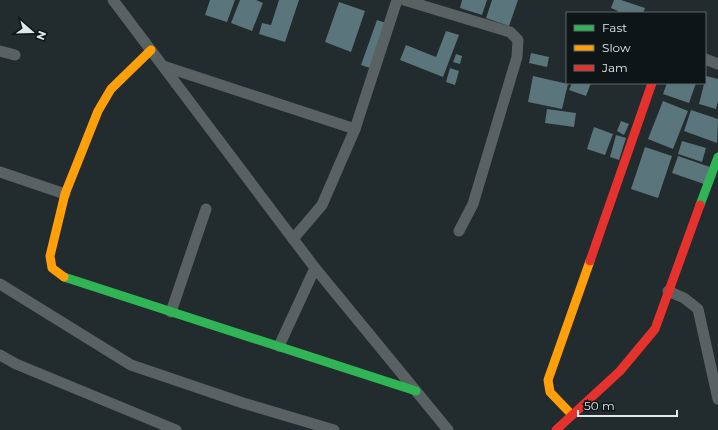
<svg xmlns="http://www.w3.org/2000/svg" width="718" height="430" viewBox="0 0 718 430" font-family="Montserrat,sans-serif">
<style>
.building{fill:#5a757b}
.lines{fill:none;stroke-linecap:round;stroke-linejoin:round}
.street{stroke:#596163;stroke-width:11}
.fast{stroke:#30b455;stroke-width:9}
.slow{stroke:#ff9f0a;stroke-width:9}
.jam{stroke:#e5322d;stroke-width:9}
</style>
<rect width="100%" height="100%" fill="#222b2d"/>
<!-- building -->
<g class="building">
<polygon points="210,0 235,0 227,22 205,15"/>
<polygon points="240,0 256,0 263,3 252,31 231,23"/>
<polygon points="279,0 299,0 285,42 259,34 262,23 271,25"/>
<polygon points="462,0 487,0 482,15 460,8"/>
<polygon points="492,0 518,0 509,26 486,18"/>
<polygon points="614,0 621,0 645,8 643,13 617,13 618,11 611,8"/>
<polygon points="339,2 365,11 351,52 325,42"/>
<polygon points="377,20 386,23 370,68 361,65"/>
<polygon points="446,31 459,35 443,77 400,60 406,45 436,57"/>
<polygon points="531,53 549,57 547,67 529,63"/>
<polygon points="456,54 462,56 460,64 453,62"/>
<polygon points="450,68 459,71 455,85 446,82"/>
<polygon points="533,76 568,84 562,109 528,102"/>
<polygon points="706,76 718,79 718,101 716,109 699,104"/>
<polygon points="572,83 591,83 586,96 569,90"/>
<polygon points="667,83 696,83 689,103 663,94"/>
<polygon points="663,101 688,111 673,149 648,139"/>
<polygon points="547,109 576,113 574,127 545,123"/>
<polygon points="691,110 718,119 717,143 684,131"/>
<polygon points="621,121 629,124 624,135 617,131"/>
<polygon points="594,127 613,134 605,155 587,149"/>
<polygon points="616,135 626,138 619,160 610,157"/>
<polygon points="682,141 706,148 702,162 678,154"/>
<polygon points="645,147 672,156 658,198 631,189"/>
<polygon points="678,156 710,167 704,184 672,173"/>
</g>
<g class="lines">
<!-- street -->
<g class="street">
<polyline points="113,0 315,268 448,430"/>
<polyline points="404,0 510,32 518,40 517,57 473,204 459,231"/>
<polyline points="0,51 15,55"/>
<polyline points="705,59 718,64"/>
<polyline points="163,66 355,129"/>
<polyline points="0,172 65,194"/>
<polyline points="293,239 322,205 355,129 397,0"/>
<polyline points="0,284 131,365 243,403 334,430"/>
<polyline points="668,291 684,298 698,309 718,399"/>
<polyline points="171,312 206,209"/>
<polyline points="279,346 315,268"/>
<polyline points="0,355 16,364 176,430"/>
</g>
<!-- fast -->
<g class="fast">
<polyline points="700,205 718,157"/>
<polyline points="64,277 416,391"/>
</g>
<!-- slow -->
<g class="slow">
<polyline points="64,277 52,268 50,256 65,194 98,111 111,89 151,50"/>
<polyline points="572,415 550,392 548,380 590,261"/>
</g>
<!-- jam -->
<g class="jam">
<polyline points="590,261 652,83"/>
<polyline points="556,430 620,371 655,329 700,205"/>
</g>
</g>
<!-- legend -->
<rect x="566" y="12" width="140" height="72" fill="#0d1517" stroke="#61696c"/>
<rect x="574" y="25" width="20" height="6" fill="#30b455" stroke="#61696c"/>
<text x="602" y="32" font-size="12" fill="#dee8eb">Fast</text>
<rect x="574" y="45" width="20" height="6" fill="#ff9f0a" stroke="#61696c"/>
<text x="602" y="52" font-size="12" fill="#dee8eb">Slow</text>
<rect x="574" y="65" width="20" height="6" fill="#e5322d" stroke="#61696c"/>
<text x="602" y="72" font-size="12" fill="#dee8eb">Jam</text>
<!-- north arrow -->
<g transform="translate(32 32) rotate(110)" stroke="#0d1517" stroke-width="3" paint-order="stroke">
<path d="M0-3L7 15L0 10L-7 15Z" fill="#dee8eb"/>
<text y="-6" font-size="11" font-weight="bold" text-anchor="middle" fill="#dee8eb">N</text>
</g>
<!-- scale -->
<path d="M578 410v6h99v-6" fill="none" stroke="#dee8eb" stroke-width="2"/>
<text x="584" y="410" font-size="12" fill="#dee8eb" stroke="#0d1517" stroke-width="3" paint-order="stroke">50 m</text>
</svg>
